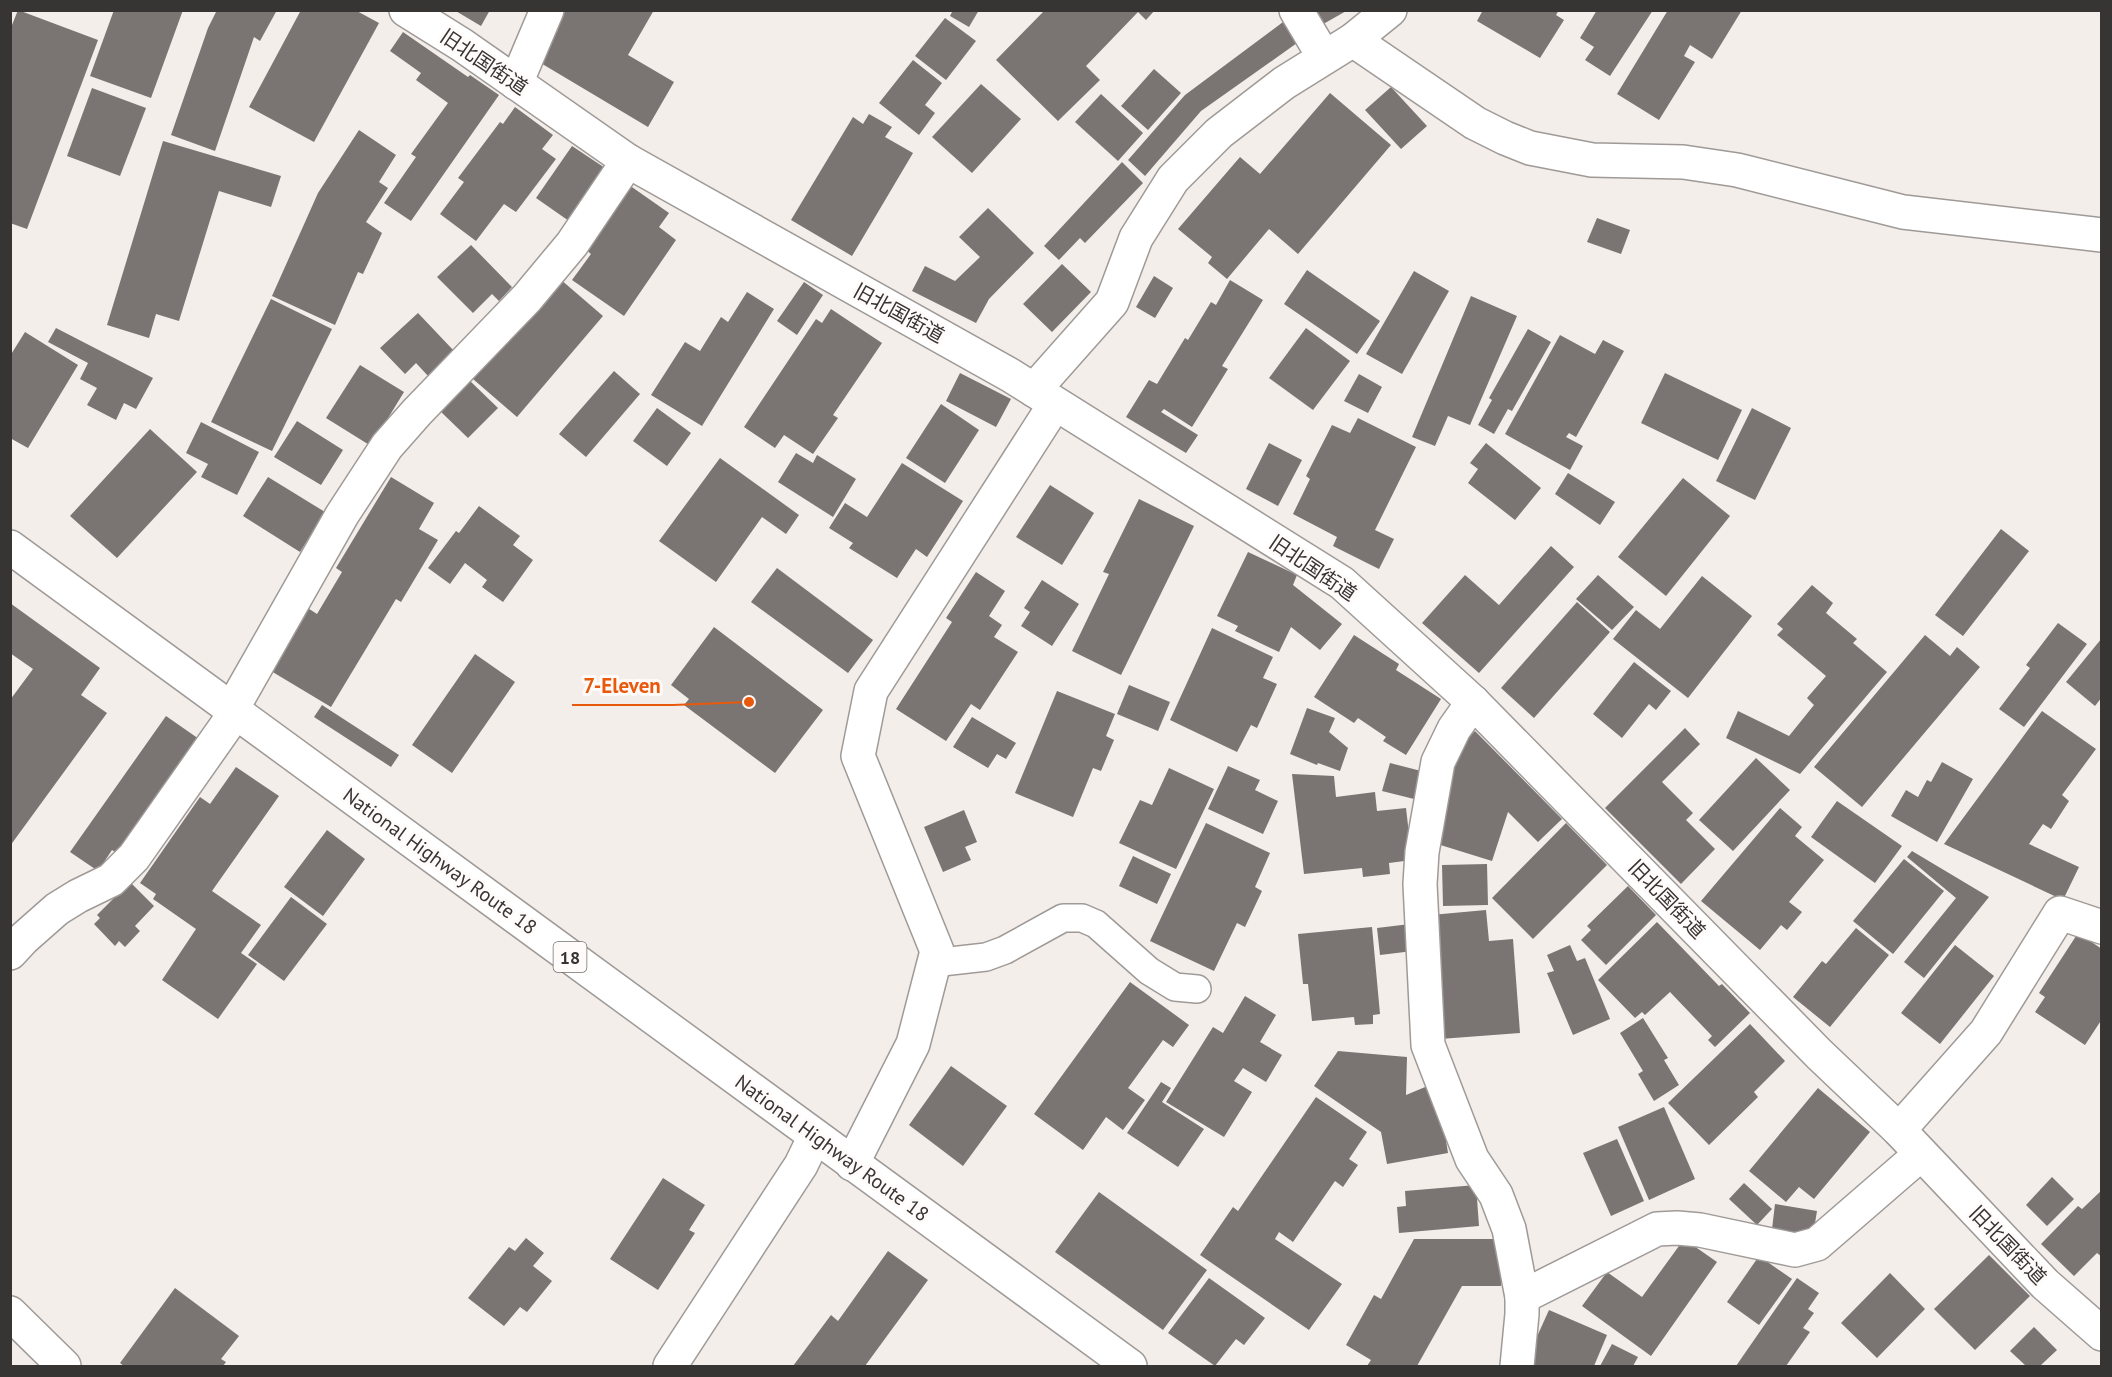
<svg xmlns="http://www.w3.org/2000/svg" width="2112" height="1377" viewBox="0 0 2112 1377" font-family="'PT Sans','Noto Sans JP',sans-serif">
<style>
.building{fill:#7a7572}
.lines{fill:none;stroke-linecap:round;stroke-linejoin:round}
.service-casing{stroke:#9f9a97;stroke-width:30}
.minor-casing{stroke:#9f9a97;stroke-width:36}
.trunk-casing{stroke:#9f9a97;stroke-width:36}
.service{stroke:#fff;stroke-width:27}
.minor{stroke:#fff;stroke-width:33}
.trunk{stroke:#fff;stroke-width:33}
.labels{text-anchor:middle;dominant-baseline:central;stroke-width:6;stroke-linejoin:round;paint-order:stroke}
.shield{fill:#fffbfa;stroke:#73706f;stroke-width:1.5}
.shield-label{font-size:18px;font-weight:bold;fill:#373534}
.street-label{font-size:20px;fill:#373534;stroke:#fffbfa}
.leader{fill:none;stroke:#e8590c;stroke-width:2}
.callout-dot{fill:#e8590c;stroke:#fffbfa;stroke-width:2}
.callout-label{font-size:21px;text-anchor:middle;font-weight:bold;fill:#e8590c;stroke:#fffbfa;stroke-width:6;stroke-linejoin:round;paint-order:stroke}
</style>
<rect width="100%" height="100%" fill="#f3eeea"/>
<!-- building -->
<g class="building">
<polygon points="18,10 98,40 27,229 10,223 10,30"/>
<polygon points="114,10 183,10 151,98 90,76"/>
<polygon points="217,10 277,10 260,41 254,37 215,151 171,135 208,28"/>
<polygon points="301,10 355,10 379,23 314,142 249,107"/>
<polygon points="454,10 490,10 481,26"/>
<polygon points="561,10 654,10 628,55 674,82 648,127 539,62 558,30 552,26"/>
<polygon points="953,10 979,10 969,27 950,16"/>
<polygon points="1045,10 1155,10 1146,20 1138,12 1086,66 1100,80 1058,121 996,60"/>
<polygon points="1309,10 1348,10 1318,27"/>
<polygon points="1483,10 1559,10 1556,15 1564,20 1540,58 1477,21"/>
<polygon points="1597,10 1653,10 1610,76 1585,60 1594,47 1580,38"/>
<polygon points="1668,10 1742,10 1712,59 1690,45 1684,56 1695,62 1659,120 1617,94"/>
<polygon points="945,18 976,41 946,80 915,56"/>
<polygon points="1283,22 1297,43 1201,111 1145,176 1128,160 1185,95"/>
<polygon points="403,32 468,77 470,75 499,95 411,221 384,203 416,157 411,154 448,103 416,80 421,73 390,51"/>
<polygon points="913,60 942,83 925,105 935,113 919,135 879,103"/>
<polygon points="1154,69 1181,93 1148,130 1121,106"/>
<polygon points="981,84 1021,119 972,173 932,137"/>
<polygon points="1391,87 1427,126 1401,149 1365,110"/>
<polygon points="92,88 146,108 120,176 67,156"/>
<polygon points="1330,93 1391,145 1298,254 1269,229 1227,279 1208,263 1212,257 1178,229 1240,157 1260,174"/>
<polygon points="1101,94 1143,133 1118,161 1075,122"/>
<polygon points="515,107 553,135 542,149 556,159 516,212 504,204 476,241 440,214 464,182 458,178 500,122 503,124"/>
<polygon points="869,114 892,127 885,137 913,153 852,256 791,220 853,117 863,124"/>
<polygon points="359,130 396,155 379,182 388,188 366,222 382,233 363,274 358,272 335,325 272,296 318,193"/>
<polygon points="163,141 281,176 271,207 219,191 179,321 156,314 149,338 107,325"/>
<polygon points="572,146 605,168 569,221 536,198"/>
<polygon points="1122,162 1143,183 1085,243 1080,238 1059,260 1044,246"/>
<polygon points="629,185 669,213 659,227 676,240 624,316 572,280 591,254 585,249"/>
<polygon points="988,208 1034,253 989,299 976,323 912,291 925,266 955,281 980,257 959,237"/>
<polygon points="1597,218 1630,230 1621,254 1587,242"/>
<polygon points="471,245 512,287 499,301 492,294 473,313 437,277"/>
<polygon points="1062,264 1091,292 1052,332 1023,304"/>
<polygon points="1307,270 1380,321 1357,354 1284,304"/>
<polygon points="1414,271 1449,291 1402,374 1366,354"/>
<polygon points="1154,276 1173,288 1155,318 1136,307"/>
<polygon points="560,279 603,316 517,417 473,379"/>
<polygon points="1230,280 1263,300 1222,366 1228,369 1192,427 1164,409 1161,412 1198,435 1186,453 1126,417 1149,380 1157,384 1185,338 1188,340 1211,302 1216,305"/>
<polygon points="804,282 823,295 797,335 777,321"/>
<polygon points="747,292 774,309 702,426 651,395 685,342 700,351 721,317 728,322"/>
<polygon points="1471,296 1517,316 1470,425 1448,416 1435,446 1412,437"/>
<polygon points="271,299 332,329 272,451 211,422"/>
<polygon points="831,309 882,343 833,415 838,418 813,454 784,435 775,448 744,427 816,319 822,323"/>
<polygon points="418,313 455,352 429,377 416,363 405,374 380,348"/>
<polygon points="56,328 153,378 136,409 124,403 116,420 87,405 97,388 80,379 88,363 48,342"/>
<polygon points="1306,328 1350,361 1313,410 1269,378"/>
<polygon points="1528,329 1551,342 1512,411 1508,409 1494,434 1478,425 1492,400 1489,398"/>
<polygon points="25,332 78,365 28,448 10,438 10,356"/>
<polygon points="1560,335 1595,354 1603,340 1624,351 1576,437 1569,433 1566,437 1583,446 1570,470 1505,434"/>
<polygon points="360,365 404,392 371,446 326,418"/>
<polygon points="614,371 640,394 586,457 559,434"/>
<polygon points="960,373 1011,399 996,427 946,401"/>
<polygon points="1665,373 1742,410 1718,460 1641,423"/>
<polygon points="1359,374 1382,387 1368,413 1344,401"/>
<polygon points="468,379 498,408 468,438 438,409"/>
<polygon points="941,404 979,430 945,483 906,458"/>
<polygon points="657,408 691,433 667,466 633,441"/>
<polygon points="1752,408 1791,428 1755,500 1716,481"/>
<polygon points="1358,418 1416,447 1375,530 1394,539 1379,569 1333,546 1337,537 1293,514 1310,479 1306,476 1332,425 1350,433"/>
<polygon points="297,421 343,450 321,485 274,457"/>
<polygon points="201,422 259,452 237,495 201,477 208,464 186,453"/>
<polygon points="150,429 197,472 117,558 70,516"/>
<polygon points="1269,443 1302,460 1278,506 1246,489"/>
<polygon points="1486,443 1541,488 1515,520 1468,483 1478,469 1470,463"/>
<polygon points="796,453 813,463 817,455 856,479 833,517 778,482"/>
<polygon points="720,458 799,515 786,534 762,517 716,582 659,541"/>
<polygon points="902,463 963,501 927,557 916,549 897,578 849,548 853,543 829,528 845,503 867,517"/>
<polygon points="1568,473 1615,502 1600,525 1555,494"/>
<polygon points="268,477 325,512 300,552 243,516"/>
<polygon points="391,477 434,503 419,529 438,540 401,602 396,599 331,707 266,668 303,605 317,614 342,572 336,568"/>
<polygon points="1683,478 1730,516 1666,596 1618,557"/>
<polygon points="1050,485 1094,513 1062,565 1016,537"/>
<polygon points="1139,499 1194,526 1121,675 1072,651 1109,574 1103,572"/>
<polygon points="479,506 520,536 513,545 533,560 503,602 482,587 487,580 465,563 450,584 428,568 456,531 459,533"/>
<polygon points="2001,529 2029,551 1963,636 1935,615"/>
<polygon points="1551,546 1574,567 1479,673 1422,623 1465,575 1499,605"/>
<polygon points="1248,552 1297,575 1293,585 1342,624 1320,650 1291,627 1279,652 1235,631 1238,626 1217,616"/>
<polygon points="777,568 873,640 848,673 751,602"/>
<polygon points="976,572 1005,591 989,616 1002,625 994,637 1018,652 980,710 971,704 946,741 896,709 952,622 946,618"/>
<polygon points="1598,575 1634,607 1612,630 1576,599"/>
<polygon points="1702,576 1752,616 1688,698 1613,639 1636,610 1660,629"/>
<polygon points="1042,580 1079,604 1052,646 1021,626 1030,612 1024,608"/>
<polygon points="1812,585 1833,603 1826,613 1857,639 1853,643 1887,672 1800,774 1726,738 1738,711 1789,736 1814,705 1807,698 1826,676 1777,635 1783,629 1777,624"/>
<polygon points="1577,602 1610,632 1534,718 1501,688"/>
<polygon points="10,603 100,668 81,695 107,713 10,846 10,700 33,669 10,653"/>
<polygon points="2058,623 2087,644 2024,727 1999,709 2030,668 2026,665"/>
<polygon points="714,627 823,710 775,773 684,705 689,699 671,685"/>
<polygon points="1212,628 1273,657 1263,678 1277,684 1257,728 1251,725 1237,752 1170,720"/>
<polygon points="1354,635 1399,664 1396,670 1441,699 1406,755 1383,741 1386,737 1358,718 1354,723 1314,697"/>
<polygon points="1925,635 1950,656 1957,647 1980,667 1862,807 1814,767"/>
<polygon points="2102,638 2102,697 2095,706 2066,682"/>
<polygon points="475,654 515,682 452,773 412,745"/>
<polygon points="1634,662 1671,691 1656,710 1649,704 1622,738 1593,714"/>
<polygon points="1129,685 1170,702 1158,731 1117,714"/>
<polygon points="1057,691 1115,714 1106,736 1114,740 1101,771 1093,768 1073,817 1015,793"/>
<polygon points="322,705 399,755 391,767 314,717"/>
<polygon points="1307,708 1335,718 1329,732 1348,748 1340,771 1318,763 1317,765 1290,754"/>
<polygon points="2042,711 2096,749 2062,795 2069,801 2051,829 2043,824 2029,844 2079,867 2063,900 1944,844"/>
<polygon points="166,716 199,739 118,854 112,850 98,871 70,852"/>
<polygon points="972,717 1016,743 1006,759 997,754 988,768 953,747"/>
<polygon points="1685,728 1700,744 1662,782 1693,813 1686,820 1715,849 1681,884 1605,808"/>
<polygon points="1475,731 1562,819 1538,842 1508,812 1492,861 1434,843 1458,746"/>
<polygon points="1756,758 1790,790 1733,851 1699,820"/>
<polygon points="1942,762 1973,779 1937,842 1891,816 1906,790 1918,797 1927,780 1931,782"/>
<polygon points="1390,763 1425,772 1418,800 1382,791"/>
<polygon points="1228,766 1260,780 1255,790 1278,801 1263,834 1208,809"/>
<polygon points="236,767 279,796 212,891 261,925 241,953 257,964 218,1019 162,980 196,929 153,899 156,894 140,883 200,797 210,804"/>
<polygon points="1169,768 1214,789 1176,869 1119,843 1140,800 1152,805"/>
<polygon points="1292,774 1334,776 1336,797 1375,792 1377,811 1406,808 1412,860 1389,863 1390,874 1363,877 1362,868 1304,874"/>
<polygon points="1837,801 1902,846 1875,883 1811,837"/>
<polygon points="1780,808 1802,827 1795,836 1824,860 1789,902 1802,912 1787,930 1781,925 1760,950 1701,901"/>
<polygon points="964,810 977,842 965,847 971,860 943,872 924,827"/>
<polygon points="1206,823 1270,853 1255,887 1262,891 1245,927 1237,923 1214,971 1150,941"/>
<polygon points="1566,823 1607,865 1533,939 1492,898"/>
<polygon points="327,830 365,859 323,916 284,887"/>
<polygon points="1912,851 1989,897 1924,978 1904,962 1956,898 1907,857"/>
<polygon points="1133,856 1171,874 1157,904 1119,886"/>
<polygon points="1904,859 1944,891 1893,954 1853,921"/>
<polygon points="1487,864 1488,905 1443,906 1442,865"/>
<polygon points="130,882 154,906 135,926 140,931 125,947 119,941 115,946 94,924 100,918 97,915"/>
<polygon points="1628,886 1656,915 1606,965 1581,940 1591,930 1587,926"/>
<polygon points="291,897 327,924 284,981 248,955"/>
<polygon points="1486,910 1489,941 1513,939 1520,1033 1440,1039 1431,915"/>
<polygon points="1657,922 1719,986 1722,984 1750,1013 1715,1047 1708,1040 1712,1036 1670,992 1645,1015 1642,1012 1635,1018 1598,980"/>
<polygon points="1410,924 1413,951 1380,955 1377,928"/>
<polygon points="1372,927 1380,1014 1373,1015 1373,1024 1355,1025 1354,1017 1312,1021 1308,984 1303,984 1298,934"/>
<polygon points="1856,928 1889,955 1830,1027 1793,997 1822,961 1826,964"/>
<polygon points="2078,933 2102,949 2102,1019 2085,1045 2035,1012 2045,997 2039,993"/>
<polygon points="1570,945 1577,961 1585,958 1610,1019 1573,1035 1547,973 1554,971 1547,955"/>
<polygon points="1955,945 1994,976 1940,1044 1901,1013"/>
<polygon points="1130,982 1189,1025 1173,1047 1163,1040 1128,1088 1145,1100 1123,1130 1106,1117 1083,1150 1034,1114"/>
<polygon points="1245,996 1276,1015 1260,1042 1282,1055 1266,1082 1243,1068 1234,1081 1252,1092 1224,1137 1166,1102 1213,1027 1223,1033"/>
<polygon points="1643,1018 1668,1058 1664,1060 1679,1085 1654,1101 1638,1074 1643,1071 1620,1033"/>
<polygon points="1750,1024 1785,1061 1754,1092 1758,1097 1709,1145 1668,1103"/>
<polygon points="1338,1051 1407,1057 1406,1095 1430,1085 1442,1116 1448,1153 1387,1164 1381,1132 1314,1086"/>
<polygon points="951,1066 1007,1106 963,1166 909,1125"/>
<polygon points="1161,1082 1171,1088 1162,1102 1204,1129 1178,1167 1127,1133"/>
<polygon points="1818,1088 1870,1132 1814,1199 1799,1187 1786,1202 1749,1171"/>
<polygon points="1316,1097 1367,1132 1349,1159 1358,1165 1343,1187 1335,1181 1293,1242 1279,1232 1275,1239 1342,1284 1309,1330 1200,1255 1233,1207 1238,1211"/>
<polygon points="1664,1107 1695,1179 1649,1200 1618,1127"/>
<polygon points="1617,1139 1644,1201 1611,1216 1583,1153"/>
<polygon points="2052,1177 2074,1199 2047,1226 2026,1205"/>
<polygon points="663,1178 705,1205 689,1230 695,1233 658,1290 610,1259"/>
<polygon points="1744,1183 1772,1209 1757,1225 1729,1199"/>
<polygon points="1476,1185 1479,1226 1399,1233 1397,1207 1406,1206 1405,1191"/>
<polygon points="2102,1190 2102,1257 2097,1253 2074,1276 2041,1244 2078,1206 2082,1209"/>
<polygon points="1099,1192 1207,1270 1163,1330 1055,1252"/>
<polygon points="1775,1204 1817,1211 1813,1235 1772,1229"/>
<polygon points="526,1238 544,1253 533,1266 552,1281 527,1312 520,1307 504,1326 468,1298 509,1247 515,1251"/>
<polygon points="1414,1239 1501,1239 1501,1286 1462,1286 1417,1366 1367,1366 1371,1360 1346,1345 1374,1295 1381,1299"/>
<polygon points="1684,1239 1717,1262 1651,1356 1582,1306 1607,1272 1642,1297"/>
<polygon points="888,1251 928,1280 865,1366 793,1366 831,1315 838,1321"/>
<polygon points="1989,1255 2030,1296 1975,1350 1934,1309"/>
<polygon points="1759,1256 1792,1279 1759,1325 1727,1302"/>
<polygon points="1890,1273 1925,1309 1877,1358 1841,1323"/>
<polygon points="1209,1278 1265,1318 1244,1345 1236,1339 1215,1366 1168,1333"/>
<polygon points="1797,1278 1819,1293 1808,1309 1814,1313 1803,1328 1810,1332 1786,1366 1736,1366"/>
<polygon points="175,1288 239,1336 221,1359 226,1362 223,1366 124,1366 120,1363"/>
<polygon points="1549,1310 1607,1335 1594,1366 1530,1366 1526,1361"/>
<polygon points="2034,1327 2057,1350 2040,1366 2026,1366 2010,1351"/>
<polygon points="1612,1344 1638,1357 1633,1366 1600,1366"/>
</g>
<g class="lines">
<defs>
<polyline id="service" points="933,963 986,957 1005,950 1063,918 1082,918 1096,924 1149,971 1175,987 1197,989"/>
<g id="minor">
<polyline points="406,10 462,45 628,161 1010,375 1342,583 1473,702 1819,1054 1899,1130 2045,1284 2102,1334"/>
<polyline points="1296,10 1324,57"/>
<polyline points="1353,40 1475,123 1505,138 1530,148 1592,160 1683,162 1737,170 1903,212 2102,235"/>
<polyline points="516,83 547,10"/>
<polyline points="1034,390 1112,302 1136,238 1173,179 1219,133 1284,83 1353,40 1390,10"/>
<polyline points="1473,702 1454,729 1438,762 1422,852 1420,884 1428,1045 1472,1159 1496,1195 1509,1229 1522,1297 1522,1314 1517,1366"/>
<polyline points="232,709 342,515 387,446 417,412 527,298 572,244 628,161"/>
<polyline points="10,953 23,939 57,909 78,896 111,880 134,857 236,712"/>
<polyline points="1899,1130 1986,1032 2060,913 2102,927"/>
<polyline points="852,1164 913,1044 937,951 858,756 871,691 1055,404"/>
<polyline points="1522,1297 1657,1229 1677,1228 1700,1230 1795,1250 1817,1244 1921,1154"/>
<polyline points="10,1313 64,1366"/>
<polyline points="670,1366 801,1165 815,1136"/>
</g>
<polyline id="trunk" points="10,547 1130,1366"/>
</defs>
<!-- service casing -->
<use href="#service" class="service-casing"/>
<!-- minor casing -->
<use href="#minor" class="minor-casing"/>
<!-- trunk casing -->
<use href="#trunk" class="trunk-casing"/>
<!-- service -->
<use href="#service" class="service"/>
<!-- minor -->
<use href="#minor" class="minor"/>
<!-- trunk -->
<use href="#trunk" class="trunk"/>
</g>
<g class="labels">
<!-- shield labels -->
<rect class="shield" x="553.5" y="942" width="33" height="30" rx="4.5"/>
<g class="shield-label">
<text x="570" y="957">18</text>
</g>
<!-- street labels -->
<g class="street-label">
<text transform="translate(484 62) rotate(34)">旧北国街道</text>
<text transform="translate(899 313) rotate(29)">旧北国街道</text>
<text transform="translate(1313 568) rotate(34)">旧北国街道</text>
<text transform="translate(440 861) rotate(36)">National Highway Route 18</text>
<text transform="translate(1667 899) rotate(46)">旧北国街道</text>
<text transform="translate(832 1148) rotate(36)">National Highway Route 18</text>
<text transform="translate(2008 1245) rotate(46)">旧北国街道</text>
</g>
</g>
<!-- callouts -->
<path class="leader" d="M749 702L673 705H572"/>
<circle class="callout-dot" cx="749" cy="702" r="6"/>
<g class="callout-label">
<text x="622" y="693">7-Eleven</text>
</g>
<!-- border -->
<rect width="2112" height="1377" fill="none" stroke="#373534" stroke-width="24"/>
</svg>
